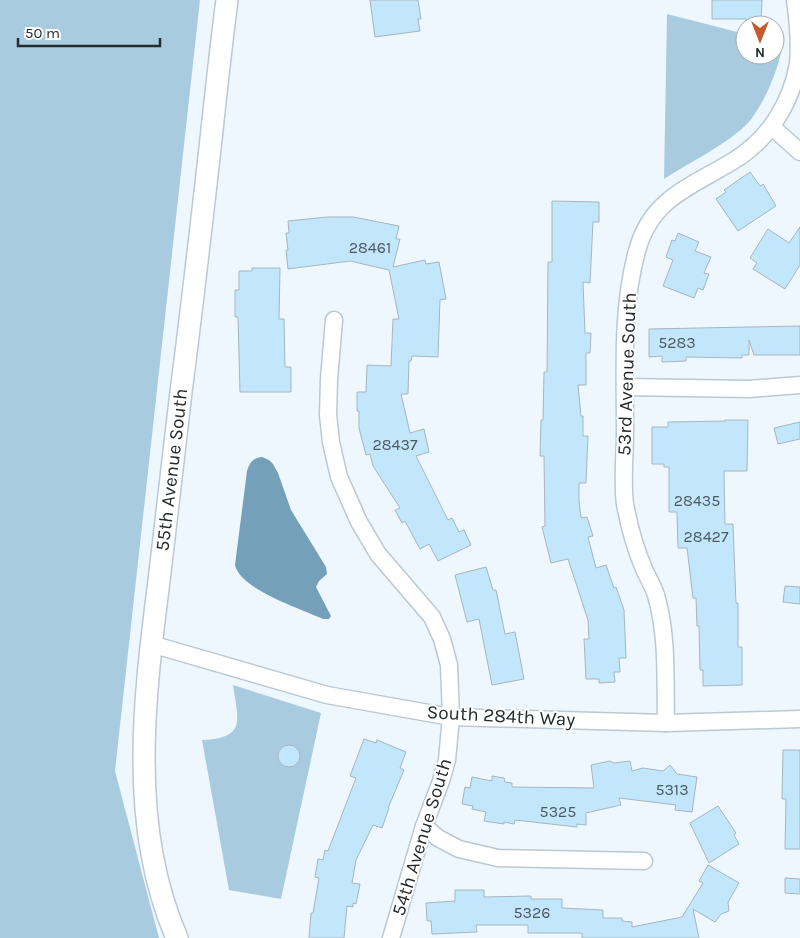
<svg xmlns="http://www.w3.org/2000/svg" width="800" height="938" viewBox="0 0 800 938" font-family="Karla,sans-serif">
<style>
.green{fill:#a9cbe0}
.water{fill:#75a0ba}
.building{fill:#c2e6fc;stroke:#a6b6bf}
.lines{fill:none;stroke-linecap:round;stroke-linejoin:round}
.minor-casing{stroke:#bac9d3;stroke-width:19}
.tertiary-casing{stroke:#bac9d3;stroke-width:24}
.minor{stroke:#fff;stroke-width:16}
.tertiary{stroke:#fff;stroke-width:21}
.labels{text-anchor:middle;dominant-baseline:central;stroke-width:4;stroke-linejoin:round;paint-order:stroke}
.number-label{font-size:16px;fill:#4c5961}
.street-label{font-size:19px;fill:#242a2d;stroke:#fff}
</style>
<rect width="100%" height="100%" fill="#eef7fd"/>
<!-- green -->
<g class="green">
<polygon points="0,0 200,0 115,771 159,938 0,938"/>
<path d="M667,14L745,34V55H775V42L783,44C778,70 767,97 752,118C736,140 688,163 664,179Z"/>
<path d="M233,685L321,713L281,899L229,890L202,740C247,738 238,720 233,685Z"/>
</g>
<!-- water -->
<path class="water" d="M262,457L269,460L273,464L278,473L291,510L326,567L327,574L319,581L316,587L331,616L329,619H323C301,609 241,590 235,565L247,471C250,462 253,458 262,457Z"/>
<!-- building -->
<g class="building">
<polygon points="370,0 418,0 421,19 418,19 420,31 375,37"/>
<polygon points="712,0 762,0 761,22 746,22 746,19 712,19"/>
<polygon points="750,172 760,186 763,184 776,206 738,231 716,199 726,192 724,190"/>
<polygon points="552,201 599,202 599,222 593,222 590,283 583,282 585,333 591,333 590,353 586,353 586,385 578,385 581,416 583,416 583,436 588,436 586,483 579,483 579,500 581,518 587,517 593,536 588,537 596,568 606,565 614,588 616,587 624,610 626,658 619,658 620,672 614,672 615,682 599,683 599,679 586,679 584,639 589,639 588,620 568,559 551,563 542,527 545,526 544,456 540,456 541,420 543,420 544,372 547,372 548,262 552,262"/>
<polygon points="327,217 353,217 399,226 396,239 400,239 393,267 425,260 426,264 439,262 446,299 440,300 438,357 412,356 411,361 409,361 408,394 401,394 410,433 424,429 429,452 416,456 448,520 452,518 459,532 464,530 471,545 438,561 429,544 420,549 405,521 402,523 395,510 400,508 373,466 370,454 366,455 359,428 359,411 357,411 357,392 366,392 367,365 391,366 393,319 399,319 389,270 350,261 288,269 286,250 288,250 286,233 289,233 288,221"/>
<polygon points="800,227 800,265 785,289 753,269 757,263 750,258 768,229 789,243"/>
<polygon points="678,233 699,242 695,251 711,257 704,273 709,274 703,290 698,288 694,298 663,286 673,260 666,257 672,240 675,241"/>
<polygon points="252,268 280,268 279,319 284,319 285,367 291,367 291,392 240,392 238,317 235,317 235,290 239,290 239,271 252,271"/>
<polygon points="800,326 800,355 754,355 749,340 749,355 742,355 742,358 686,357 686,361 662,362 662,356 649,357 649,329"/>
<polygon points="725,420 748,420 747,471 724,471 725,524 733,524 736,603 738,603 738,647 742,647 742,685 703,686 703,670 700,670 699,626 697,626 696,598 693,598 687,548 678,548 677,512 669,512 669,467 664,467 664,464 652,464 652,427 668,427 668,422 725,421"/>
<polygon points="800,422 800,439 778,444 774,428"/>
<polygon points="486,567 493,590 496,590 505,634 515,632 524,679 492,685 479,619 467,622 455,575"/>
<polygon points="785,586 800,587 800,604 783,602"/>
<polygon points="364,739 376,743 377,740 406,752 400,768 404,770 388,808 389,808 382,828 373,825 356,860 352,883 360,884 356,904 353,903 353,907 347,906 344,938 309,938 311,913 313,913 319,878 315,877 318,859 323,860 325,850 328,851 356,778 350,776"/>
<circle cx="289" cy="756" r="11"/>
<polygon points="783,750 800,750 800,849 785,849 786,799 782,799"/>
<polygon points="610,761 614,763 630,761 632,771 643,768 663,771 670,765 677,774 697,777 692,812 675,810 676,805 619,798 621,805 586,813 586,825 577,824 577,827 515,820 514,824 504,822 504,824 484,821 486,812 472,809 473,806 462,804 465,787 470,788 472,777 492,781 492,776 504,778 505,782 512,783 512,787 594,788 591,765"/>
<polygon points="718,806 736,833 734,835 739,844 709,863 690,823"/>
<polygon points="708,865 739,883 728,902 729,911 721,914 715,922 693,909 699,938 582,938 582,933 528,933 528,925 476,925 477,932 432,934 431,921 427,921 426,903 455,901 455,890 484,890 484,897 531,896 531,899 562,899 562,908 603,910 603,918 622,918 622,921 632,922 632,927 682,917 703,883 699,881"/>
<polygon points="785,878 800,879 800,894 785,893"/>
</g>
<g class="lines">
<defs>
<g id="minor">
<polyline points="772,127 800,152"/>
<polyline points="334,320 329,379 328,415 331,442 339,477 359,522 378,554 432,617 442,639 449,665 451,717 447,760 441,781 424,826 391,938"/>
<polyline points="625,387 749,389 800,385"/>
<polyline points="151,644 327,695 451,717 666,723 800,719"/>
<path d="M666,723C665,681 668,636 656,595C653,586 648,578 644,569C635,548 629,526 625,504C622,484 625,452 625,431C625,372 621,309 637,251C651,198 691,187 733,161C768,140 791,104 798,64C800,43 798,21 795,0"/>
<polyline points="424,826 438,838 459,849 498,858 644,861"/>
</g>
<g id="tertiary">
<path id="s1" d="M177,938C128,826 144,699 159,581C166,518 174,455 181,392C190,323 198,254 206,184C213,123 219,61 227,0"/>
</g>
</defs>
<!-- minor casing -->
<use href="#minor" class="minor-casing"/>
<!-- tertiary casing -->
<use href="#tertiary" class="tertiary-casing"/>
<!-- minor -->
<use href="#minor" class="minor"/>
<!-- tertiary -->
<use href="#tertiary" class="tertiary"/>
</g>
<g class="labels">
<!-- number labels -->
<g class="number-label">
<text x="370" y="247">28461</text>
<text x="677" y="342">5283</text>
<text x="395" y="444">28437</text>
<text x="697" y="500">28435</text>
<text x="706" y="536">28427</text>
<text x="672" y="789">5313</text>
<text x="558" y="811">5325</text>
<text x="532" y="912">5326</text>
</g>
<!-- street labels -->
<g class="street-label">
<text transform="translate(627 374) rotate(-88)">53rd Avenue South</text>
<text stroke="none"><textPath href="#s1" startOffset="474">55th Avenue South</textPath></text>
<text transform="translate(501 716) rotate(3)">South 284th Way</text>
<text transform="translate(422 837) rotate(-73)">54th Avenue South</text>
</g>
</g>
<!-- north arrow -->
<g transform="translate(760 40) rotate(180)"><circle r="24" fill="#ffffff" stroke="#a7aaab"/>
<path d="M0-4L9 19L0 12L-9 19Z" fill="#c25b2e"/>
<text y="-8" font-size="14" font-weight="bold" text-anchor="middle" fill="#242a2d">N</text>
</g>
<!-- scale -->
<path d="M18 38v8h142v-8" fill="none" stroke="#242a2d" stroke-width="2.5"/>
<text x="25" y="38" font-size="15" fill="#242a2d" stroke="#ffffff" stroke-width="4" paint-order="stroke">50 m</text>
</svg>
